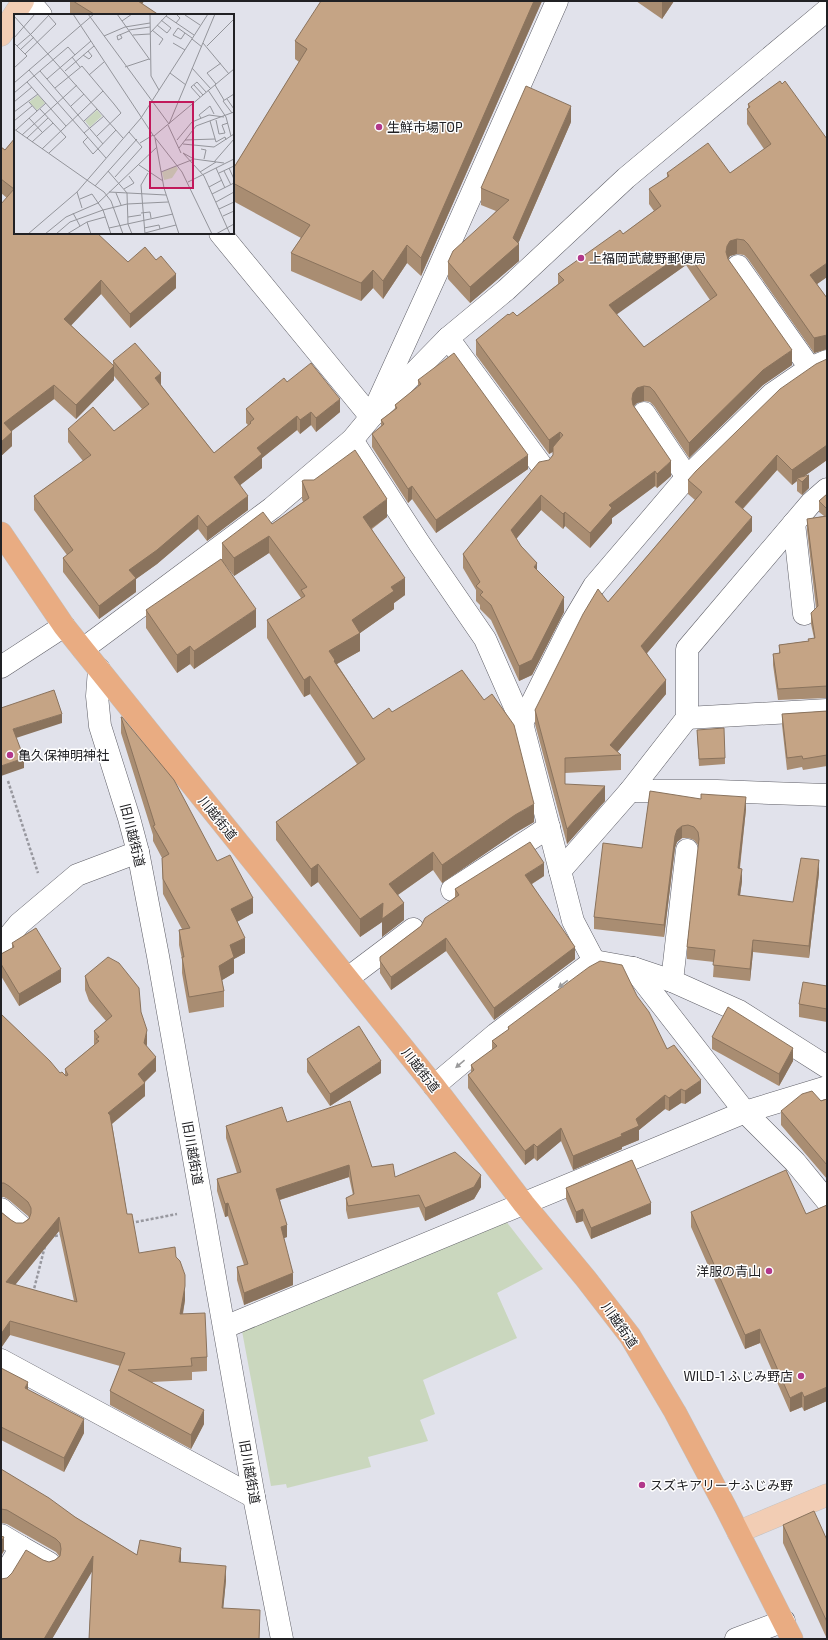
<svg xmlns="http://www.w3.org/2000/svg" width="828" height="1640" viewBox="0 0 828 1640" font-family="'Exo 2','Noto Sans JP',sans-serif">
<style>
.green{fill:#cad7be}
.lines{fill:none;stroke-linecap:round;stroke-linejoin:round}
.minor-casing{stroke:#5f5f67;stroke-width:23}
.major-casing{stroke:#c1c1c2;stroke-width:23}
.highway-casing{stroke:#c1c1c2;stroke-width:23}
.path{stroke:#98989f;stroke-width:2.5;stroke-dasharray:3 2;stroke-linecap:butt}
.minor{stroke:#fff;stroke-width:22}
.major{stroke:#f2cdb4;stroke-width:22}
.highway{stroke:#e9ac82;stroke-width:22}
.wall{fill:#a98d72;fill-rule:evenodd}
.shaded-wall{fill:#8a735d}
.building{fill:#c5a485;stroke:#8a735d;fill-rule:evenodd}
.oneway{fill:#9b9b9c}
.poi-dot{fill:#b2388b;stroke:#fff;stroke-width:1.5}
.labels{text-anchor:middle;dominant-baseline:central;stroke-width:3;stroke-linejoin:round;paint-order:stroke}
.poi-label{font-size:13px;fill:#212124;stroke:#fff;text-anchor:start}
.street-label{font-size:13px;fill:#212124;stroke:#fff}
.inset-road{fill:none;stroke:#94959b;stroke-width:1}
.view{fill:#c2185b;fill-opacity:0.15;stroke:#c2185b;stroke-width:2}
.inset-edge{fill:none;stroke:#212124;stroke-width:2}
</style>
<rect width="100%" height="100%" fill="#e1e2eb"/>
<!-- green -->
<polygon class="green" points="505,1220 543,1269 497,1293 517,1338 423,1380 435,1414 420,1420 428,1441 368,1457 371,1467 287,1488 286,1484 271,1486 242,1331"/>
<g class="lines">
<defs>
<g id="minor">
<polyline points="29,1 41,15"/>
<polyline points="220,233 371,417 438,270 557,1"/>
<polyline points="738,266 810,368"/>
<polyline points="448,338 541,465"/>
<polyline points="644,413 687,477"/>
<polyline points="352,440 419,543 485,639 522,723 573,921 594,961"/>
<polyline points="794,523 804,614"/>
<polyline points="83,649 272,508 352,440 371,417 448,338 506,290 626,178 827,10"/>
<polyline points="1,667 64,626"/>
<polyline points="99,669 97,696 100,726 129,818 138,852 158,956 254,1497 282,1639"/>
<polyline points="687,718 827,710"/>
<polyline points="522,723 572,623 594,586 687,477 772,394 810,368 827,361"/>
<polyline points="630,791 717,791 827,795"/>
<polyline points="560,871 630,791 687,718 687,649 811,503 827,489"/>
<polyline points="452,890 549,827"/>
<polyline points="1,946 19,924 77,875 138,852"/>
<polyline points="633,968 745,1112 795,1162 827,1201"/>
<polyline points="348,978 413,929"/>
<polyline points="672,981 687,850"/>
<polyline points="434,1086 496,1034 594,961 633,968 672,981 739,1011 827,1067"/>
<polyline points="1,1209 19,1225"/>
<polyline points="225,1327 745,1112 827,1087"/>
<polyline points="1,1360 254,1497"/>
<polyline points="1,1535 21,1547 1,1581"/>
<polyline points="21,1547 49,1563"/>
<polyline points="736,1639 784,1621"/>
</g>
<g id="major">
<polyline points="1,35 23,1"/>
<polyline points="738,1532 827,1495"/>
</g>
<polyline id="highway" points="1,533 64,626 434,1086 524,1204 586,1279 630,1336 675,1412 726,1508 792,1639"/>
</defs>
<!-- minor casing -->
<use href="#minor" class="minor-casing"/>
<!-- major casing -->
<use href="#major" class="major-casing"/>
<!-- highway casing -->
<use href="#highway" class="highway-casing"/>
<!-- path -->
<g class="path">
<polyline points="8,781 38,873"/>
<polyline points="131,1223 177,1214"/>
<polyline points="50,1237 61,1235"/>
<polyline points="33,1293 45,1246"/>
</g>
<!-- minor -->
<use href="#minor" class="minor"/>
<!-- major -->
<use href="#major" class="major"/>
<!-- highway -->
<use href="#highway" class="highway"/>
</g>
<!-- wall -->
<g class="wall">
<polygon points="70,1 144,1 142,4 159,15 73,15 70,13"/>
<polygon points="542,1 421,276 407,263 383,299 373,288 361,301 291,271 291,253 301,238 233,201 233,169 299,62 295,59 295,41"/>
<polygon points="636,1 674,1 662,19"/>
<path d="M780,81L827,277L817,284L827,298V349L814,353L748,259L744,255L737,254L730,256L728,259L792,365L763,385L689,458L654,406L650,402L644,401L637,403L634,406L671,476L657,488L655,486L612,518V523L590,548L565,526L563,529L541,510L516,539L564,612L532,675L519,681L491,620L480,609V605L476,601V590L463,568V554L549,460L553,455V452L549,454L476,355V340L509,315L517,316L558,284V274L623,234L654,211L649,204V189L667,178V173H730L764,149L747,124V109H748V104ZM686,265L710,300L644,347L616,314Z"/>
<polygon points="571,122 518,244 519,261 470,303 448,279 448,262 496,211 481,205 481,188"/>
<polygon points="15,138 15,233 128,262 176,288 130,328 101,294 71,325 113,366 113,361 161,385 214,453 248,425 246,423 246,409 287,382 340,412 316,432 311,425 300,434 297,430 262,458 262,468 240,485 248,510 207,541 198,529 157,564 136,579 136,592 99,619 63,572 63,558 67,555 34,510 34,496 83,461 68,442 68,429 114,431 142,409 114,376 114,380 76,419 54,399 11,431 12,446 1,456 7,198 1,193 1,147 5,150"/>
<polygon points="827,359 827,460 803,477 809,488 802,495 797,491 797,481 792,485 777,470 743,509 752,531 647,653 666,694 617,752 621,755 621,770 565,773 565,784 605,801 567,844 535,724 535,710 608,602 695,500 688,494 688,480"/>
<polygon points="418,380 528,469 436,533 412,499 408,503 372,447 372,434 381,426 381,420 395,409 395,405 418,387"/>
<polygon points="302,481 387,517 372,529 405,595 394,603 394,609 360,633 360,651 337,664 373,719 392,712 534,822 515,833 442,883 433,870 398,895 404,920 382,937 382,922 360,937 318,882 311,887 276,840 276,822 357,764 310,694 304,697 267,638 267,620 301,599 301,598 269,553 234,576 222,561 222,543 272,524 303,502 302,499"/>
<polygon points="827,494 827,698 778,700 773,665 773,654 779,653 779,645 808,641 814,638 811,624 811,613 816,608 807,530 807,519 824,516 819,512 819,501"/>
<polygon points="146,610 256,627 194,669 190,664 177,673 146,628"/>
<polygon points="827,711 827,766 803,770 802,767 787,770 782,725 782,714"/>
<polygon points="121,717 217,861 253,913 237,922 245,953 234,959 234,973 222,980 224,991 224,1007 189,1013 182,973 182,959 179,945 179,930 182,929 163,894 162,858 153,841 153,835 121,733"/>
<polygon points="697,730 725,758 725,764 699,766"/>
<polygon points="650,791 746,809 740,868 742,881 740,896 793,902 819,873 809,958 753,952 750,981 713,977 714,962 687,959 687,947 699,846 698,845 694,840 688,838 682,838 677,842 675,848 664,937 594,929 594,917 642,848"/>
<polygon points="544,876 532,884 575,959 494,1020 446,951 391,990 380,973 380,957 421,926 455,897 455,889"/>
<polygon points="12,943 61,982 19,1006 1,976 1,954 12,948"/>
<path d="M85,976L141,1012L147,1044L146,1046L156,1071L145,1082V1096L112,1124L127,1214L139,1253L176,1257L185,1300L183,1314L207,1357V1371L192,1372V1380L152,1382L204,1424L191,1449L110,1405V1391L120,1366L10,1335L1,1348V1212L11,1220L16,1223H23L29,1218L28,1216L9,1200L4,1197H1V1014L60,1073L65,1075V1069L94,1045V1031L106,1021L89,1001L85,990ZM59,1231L74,1301L15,1285Z"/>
<polygon points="827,986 827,1022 799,1017 799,1004"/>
<polygon points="637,996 667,1049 701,1093 685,1104 681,1103 669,1111 665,1109 639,1130 639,1140 622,1147 622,1149 573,1170 561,1141 537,1161 534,1158 525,1165 468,1088 468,1075 471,1073 471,1065 492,1050 492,1041 508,1030 508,1027"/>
<polygon points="712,1037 793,1061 779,1086 712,1049"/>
<polygon points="307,1059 381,1073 330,1106 307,1072"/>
<polygon points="827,1099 827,1179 781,1125 781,1111 821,1101"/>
<polygon points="287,1122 372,1167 395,1177 481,1187 474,1199 425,1221 419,1207 348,1219 346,1210 346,1198 353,1195 349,1177 280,1200 287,1237 284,1238 293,1285 244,1305 237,1280 237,1267 244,1265 228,1216 225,1217 217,1191 217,1179 237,1173 226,1138 226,1126"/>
<polygon points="566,1188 651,1214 591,1239 583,1221 576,1223 566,1199"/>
<polygon points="827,1205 827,1401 804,1411 802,1407 790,1412 760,1343 745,1349 691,1227 691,1212 806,1214"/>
<polygon points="1,1368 28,1390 84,1433 64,1472 1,1440"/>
<polygon points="1,1469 75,1517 137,1555 181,1562 226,1580 223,1608 260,1624 259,1639 89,1639 92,1571 52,1639 1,1639 7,1578 43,1560 49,1562 55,1560 59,1556 56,1552 7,1524 2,1523"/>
<polygon points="783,1525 827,1540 827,1639 783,1543"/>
</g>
<!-- shaded-wall -->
<g class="shaded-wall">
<polygon points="136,1 144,1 136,14"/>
<polygon points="534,1 542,1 421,276 421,258"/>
<polygon points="662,1 674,1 662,19"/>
<polygon points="571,106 571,122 517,246 519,244 519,261 470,303 470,287 513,238"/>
<polygon points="737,239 737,254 730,256 727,261 726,252 727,246 730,241"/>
<polygon points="407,245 407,263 383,299 383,281"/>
<polygon points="686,251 686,265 609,320 609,305"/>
<polygon points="827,263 827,277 810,289 810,275"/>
<polygon points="373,270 373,288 361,301 361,283"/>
<polygon points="176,274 176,288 130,328 130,314"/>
<polygon points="101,280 101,294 64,333 64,319"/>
<polygon points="827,335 827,349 814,353 814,338"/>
<polygon points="792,350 792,365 763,385 689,458 689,443 763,370"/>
<polygon points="114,366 114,380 76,419 76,405"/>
<polygon points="161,373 161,387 155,378"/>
<polygon points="54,385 54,399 4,437 4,423"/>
<polygon points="644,386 644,401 637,403 633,407 632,399 633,393 637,388"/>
<polygon points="340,399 340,412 316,432 316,418"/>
<polygon points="311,412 311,425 300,434 300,420"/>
<polygon points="297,416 297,430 262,458 262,468 234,490 234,477 257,448"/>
<polygon points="12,432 12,446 1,456 1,442"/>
<polygon points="560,432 560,447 549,454 549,440"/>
<polygon points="827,445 827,460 799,480 797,478 797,481 792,485 792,470"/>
<polygon points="528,455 528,469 436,533 436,520"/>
<polygon points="777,455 777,470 735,517 735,502"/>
<polygon points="671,461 671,476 657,488 657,474"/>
<polygon points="655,471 655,486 612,518 612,523 590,548 590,533 609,505"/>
<polygon points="809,475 809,488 802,495 802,482"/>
<polygon points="412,486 412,499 408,503 408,489"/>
<polygon points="541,495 541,510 511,545 511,530"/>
<polygon points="248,496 248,510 207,541 207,527"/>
<polygon points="387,499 387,517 363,534 363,517"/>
<polygon points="565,512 565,526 563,529 563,514"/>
<polygon points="198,515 198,529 157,564 136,579 136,592 99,619 99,606 129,570"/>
<polygon points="752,517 752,531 641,660 641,646"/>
<polygon points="269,536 269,553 234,576 234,558"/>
<polygon points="537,563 537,578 534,567"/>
<polygon points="405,578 405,595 394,603 394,609 360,633 360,651 335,665 329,651 352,620 391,587"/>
<polygon points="564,597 564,612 532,675 519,681 519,666"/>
<polygon points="256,609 256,627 194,669 194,651"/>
<polygon points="190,646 190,664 177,673 177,655"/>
<polygon points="310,676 310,694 304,697 304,680"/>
<polygon points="666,680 666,694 614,756 610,745"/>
<polygon points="62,714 62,723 13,739 13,729"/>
<polygon points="24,758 24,768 1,776 1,766"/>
<polygon points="605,786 605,801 567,844 567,829"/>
<polygon points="746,797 746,809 738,881 738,868"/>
<polygon points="534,804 534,822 515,833 442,883 442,865 515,815"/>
<polygon points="682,826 682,838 677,842 675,848 664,937 664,925 675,836 677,830"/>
<polygon points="433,852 433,870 389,901 389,884"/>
<polygon points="819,860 819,873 809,958 809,946"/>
<polygon points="544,863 544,876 525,888 525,875"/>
<polygon points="318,864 318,882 311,887 311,869"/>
<polygon points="742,869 742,881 738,908 738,895"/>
<polygon points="253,898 253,913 231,925 231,909"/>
<polygon points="383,903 404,903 404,920 382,937 382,922 360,937 360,919"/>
<polygon points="245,938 245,953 234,959 234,973 219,982 219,966 230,945"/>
<polygon points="446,938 446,951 391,990 391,977"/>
<polygon points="753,940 753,952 750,981 750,969"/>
<polygon points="575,947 575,959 494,1020 494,1008"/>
<polygon points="61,969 61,982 19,1006 19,994"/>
<polygon points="147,1030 147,1044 144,1057 144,1043"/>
<polygon points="793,1048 793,1061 779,1086 779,1074"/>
<polygon points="156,1057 156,1071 138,1088 138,1074"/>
<polygon points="381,1061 381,1073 330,1106 330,1094"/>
<polygon points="701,1080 701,1093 685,1104 685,1091"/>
<polygon points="145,1083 145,1096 108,1127 108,1113"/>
<polygon points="681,1089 681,1103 669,1111 669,1098"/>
<polygon points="665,1095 665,1109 639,1130 639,1140 622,1147 622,1149 573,1170 573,1156 621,1134 636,1119"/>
<polygon points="561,1128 561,1141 537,1161 537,1147"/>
<polygon points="534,1144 534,1158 525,1165 525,1151"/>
<polygon points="349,1165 349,1177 276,1201 276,1189"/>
<polygon points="481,1175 481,1187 474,1199 425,1221 425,1208"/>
<polygon points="228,1203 228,1216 225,1217 225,1204"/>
<polygon points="651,1203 651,1214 591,1239 591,1228"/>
<polygon points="583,1209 583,1221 576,1223 576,1212"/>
<polygon points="59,1217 59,1231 6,1296 6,1282"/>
<polygon points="287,1225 287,1237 281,1239 281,1227"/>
<polygon points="293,1273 293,1285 244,1305 244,1293"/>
<polygon points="185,1286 185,1300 180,1328 180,1314"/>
<polygon points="10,1321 10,1335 1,1348 1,1334"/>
<polygon points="760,1329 760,1343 745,1349 745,1335"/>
<polygon points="28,1382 28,1396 25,1388"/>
<polygon points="827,1387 827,1401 804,1411 804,1397"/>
<polygon points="802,1392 802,1407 790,1412 790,1398"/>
<polygon points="204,1410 204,1424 191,1449 191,1435"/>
<polygon points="84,1419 84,1433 64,1472 64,1458"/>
<rect x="1" y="1509" width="1" height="14"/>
<polygon points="4,1537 4,1551 1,1556 1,1542"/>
<polygon points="181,1548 181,1561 179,1576 179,1562"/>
<polygon points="93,1556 93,1570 52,1639 44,1639"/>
<polygon points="226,1566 226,1580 222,1622 222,1608"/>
</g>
<!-- building -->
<g class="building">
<polygon points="73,1 138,1 159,15 94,15 94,14"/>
<polygon points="321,1 534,1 421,258 407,245 383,281 373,270 361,283 291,253 310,225 233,183 233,169 307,49 295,41"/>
<path d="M780,81L782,84L785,81L827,139V263L810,275L827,298V335L814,338L748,244L744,240L737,239L730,241L727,246L726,252L728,259L792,350L763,370L689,443L654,391L650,387L644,386L637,388L633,393L632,399L633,405L671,461L657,474L655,471L609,505L612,508L590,533L565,512L563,514L541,495L511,530L521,546L537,563L534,567L564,597L532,660L519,666L491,605L480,595L483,592L476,586L480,582L463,554L539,462L549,460L553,455V447L563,435L560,432L549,440L476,340L508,314L509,315L513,312L517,316L564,280L558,274L620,230L623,234L661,206L649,189L669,176L667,173L708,143L730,173L771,144L747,109L750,107L748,104ZM686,251L717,295L644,347L609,305Z"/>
<polygon points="526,86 571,106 513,238 519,244 470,287 448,262 453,251 509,200 481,188"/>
<polygon points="15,138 15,233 97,233 128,262 145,247 156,260 161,256 176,274 130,314 101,280 64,319 114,366 76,405 54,385 4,423 12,432 1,442 1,204 14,189 1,179 1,147 5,150"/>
<polygon points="135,343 161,373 155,378 214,453 251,423 250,422 254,419 246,409 284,378 287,382 311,363 340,399 316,418 311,412 300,420 297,416 257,448 262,454 234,477 248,496 207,527 198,515 157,550 129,570 136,578 99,606 63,558 73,550 34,496 91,455 68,429 93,407 114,431 149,404 113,361"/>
<polygon points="454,353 528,455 436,520 412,486 408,489 372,434 384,424 381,420 397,408 395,405 421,384 418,380"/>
<polygon points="827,359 827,445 792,470 777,455 735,502 752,517 641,646 666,680 610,745 621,755 565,758 565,784 605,786 567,829 535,710 583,614 598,589 608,602 702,492 688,480 696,471 780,389 816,364"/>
<polygon points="355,450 387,499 363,517 405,578 391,587 394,591 352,620 360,633 329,651 335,660 334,661 373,719 389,708 392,712 462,670 484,700 492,694 514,725 534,804 515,815 442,865 433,852 389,884 404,903 382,919 383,903 360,919 318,864 311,869 276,822 365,759 310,676 304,680 267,620 305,596 301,590 307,587 269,536 234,558 222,543 263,512 272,524 309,498 302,481 304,480 314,480"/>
<polygon points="809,475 802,482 797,478"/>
<polygon points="827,494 827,509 819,501"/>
<polygon points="827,516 827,686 778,689 773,654 780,653 779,645 809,641 808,639 815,638 811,613 818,606 807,519"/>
<polygon points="221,559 256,609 194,651 190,646 177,655 146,610"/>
<polygon points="54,690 62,714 13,729 24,758 1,766 1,708"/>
<polygon points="827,711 827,755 803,759 802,756 787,758 782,714"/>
<polygon points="121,717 122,717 174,780 217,861 230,855 253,898 231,909 245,938 230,945 234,957 219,966 224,991 189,997 182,957 184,957 179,930 190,928 163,879 162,858 169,854 153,826 155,825"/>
<polygon points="724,728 725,758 699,759 697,730"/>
<polygon points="650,791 701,799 701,794 746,797 738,868 742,869 738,895 793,902 801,858 819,860 809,946 753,940 750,969 713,965 715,950 687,947 699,839 698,832 694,827 688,825 682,826 677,830 675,836 664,925 594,917 603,843 642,848"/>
<polygon points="530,842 544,863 525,875 575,947 494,1008 446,938 391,977 380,961 380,957 421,926 425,918 459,895 455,889"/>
<polygon points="36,928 61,969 19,994 1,964 1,954 14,947 12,943"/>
<path d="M108,957L119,963L139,988L141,1012L147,1030L144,1043L156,1057L138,1074L145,1083L108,1113L110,1115L127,1214H132L139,1253L175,1247L176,1257L180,1261L185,1275V1286L180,1314L205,1313L207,1357L191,1358L192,1366L128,1370L204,1410L191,1435L110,1391L125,1353L10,1321L1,1334V1212L11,1220L16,1223H23L29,1219L31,1213V1208L28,1202L9,1186L4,1183H1V1014L50,1061L60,1073L62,1072L66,1076L68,1075L65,1069L99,1041L96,1039L99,1037L94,1031L112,1016L89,987L85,976ZM59,1217L77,1302L6,1282Z"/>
<polygon points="600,961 622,965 637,996 649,1012 667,1049 674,1045 701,1080 685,1091 681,1089 669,1098 665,1095 636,1119 639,1126 621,1134 622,1136 573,1156 561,1128 537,1147 534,1144 525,1151 468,1075 474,1070 471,1065 497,1046 492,1041 509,1029 508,1027 589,967"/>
<polygon points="803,982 827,986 827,1009 799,1004"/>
<polygon points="728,1007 793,1048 779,1074 712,1037"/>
<polygon points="359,1026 381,1061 330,1094 307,1059"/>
<polygon points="812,1091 821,1101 827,1099 827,1165 781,1111 802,1094"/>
<polygon points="350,1101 372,1167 393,1164 395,1177 455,1152 481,1175 474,1187 425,1208 419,1195 348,1206 346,1198 354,1194 349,1165 276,1189 287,1225 281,1227 293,1273 244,1293 237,1267 248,1264 228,1203 225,1204 217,1179 241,1172 226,1126 282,1107 287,1122"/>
<polygon points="632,1160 651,1203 591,1228 583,1209 576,1212 566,1188"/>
<polygon points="786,1170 806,1214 827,1205 827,1387 804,1397 802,1392 790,1398 760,1329 745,1335 691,1212"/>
<polygon points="1,1368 28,1382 25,1388 84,1419 64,1458 1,1427"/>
<polygon points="1,1469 49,1498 75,1517 137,1555 140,1540 181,1548 179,1562 226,1566 222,1608 260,1610 259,1639 89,1639 93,1556 44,1639 1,1639 1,1579 7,1578 12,1573 26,1550 43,1560 49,1562 55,1560 60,1556 61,1549 60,1543 56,1539 7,1510 1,1509"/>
<polygon points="814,1511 827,1540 827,1622 783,1525"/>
<polygon points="1,1536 4,1537 1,1542"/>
</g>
<!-- one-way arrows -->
<defs><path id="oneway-solid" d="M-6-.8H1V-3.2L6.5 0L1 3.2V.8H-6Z"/></defs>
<g class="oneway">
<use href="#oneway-solid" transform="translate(563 984) rotate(143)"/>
<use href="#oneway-solid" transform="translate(460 1064) rotate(140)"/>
</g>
<!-- markers -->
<g class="poi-dot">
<circle cx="379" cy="127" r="4"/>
<circle cx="581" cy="258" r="4"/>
<circle cx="10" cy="755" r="4"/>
<circle cx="769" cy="1271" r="4"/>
<circle cx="801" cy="1376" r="4"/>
<circle cx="642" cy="1485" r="4"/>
</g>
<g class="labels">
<!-- poi labels -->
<g class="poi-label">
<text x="387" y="127">生鮮市場TOP</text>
<text x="589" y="258">上福岡武蔵野郵便局</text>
<text x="18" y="755">亀久保神明神社</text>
<text x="761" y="1271" text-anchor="end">洋服の青山</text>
<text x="793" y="1376" text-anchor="end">WILD-1 ふじみ野店</text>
<text x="650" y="1485">スズキアリーナふじみ野</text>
</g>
<!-- street labels -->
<g class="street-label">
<text transform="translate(218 818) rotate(51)">川越街道</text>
<text transform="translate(133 835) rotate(76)">旧川越街道</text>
<text transform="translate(421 1070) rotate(52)">川越街道</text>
<text transform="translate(193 1153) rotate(80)">旧川越街道</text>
<text transform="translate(620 1325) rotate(55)">川越街道</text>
<text transform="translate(250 1472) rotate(80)">旧川越街道</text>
</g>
</g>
<!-- overview -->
<g transform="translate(14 14)">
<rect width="220" height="220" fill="#e1e2eb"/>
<path d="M24,81L31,89L23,96L15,88ZM83,96L88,102L76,113L71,107ZM162,152L164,155L158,164L150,166L148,158Z" fill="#cad7be"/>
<path class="inset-road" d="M59,0L139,121L168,158L198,220M74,0L155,110L201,0M103,0L136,46M136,0L137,62L145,76M162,0L166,4L162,9M171,1L186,11M0,2L109,124M152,2L180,21M108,7L118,0M143,11L153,19L157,14L147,6M115,16L136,13M138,16L149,25L145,31M136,19L153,1M171,19L167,25L159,21L164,14L178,24M17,20L36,0M106,20L108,24L104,26L103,22L115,17M119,21L136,20M90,22L111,13L136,9M0,24L21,0M178,25L188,33M0,29L13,42L0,54M159,29L171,36M189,29L215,60M3,32L17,20M193,32L220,5M6,36L20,23M11,40L42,10L35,2M69,41L75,45L78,42L74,37M58,43L66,53M111,53L135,45M178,54L197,75M15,56L92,144M26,57L89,130M51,57L80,32M156,59L172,71M75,61L90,48M33,65L77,27M13,68L52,112M0,69L80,0M202,70L193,59L207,49M180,71L189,81M201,71L210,86M41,74L68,52L100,90L107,99L83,122M194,76L212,103L217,122M0,79L54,33L61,41M186,83L177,73L183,68L192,78M213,85L220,95M0,88L18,73M15,88L23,97M57,92L70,80M26,95L52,123L35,139M0,98L24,80M218,99L209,87L220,80M15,104L28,118M187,104L185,101L196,92L200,100M202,106L205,120L211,119L208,111L214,109M0,107L18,92M70,107L83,95M196,107L202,128L211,123L212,126M154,111L167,139M0,115L90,178L97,187L109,220M2,116L32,89M70,119L90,102M8,121L63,71M140,122L220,55M74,123L69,128L79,140L102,116M13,124L34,104M141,124L150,174L165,220M163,126L178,108L195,101L210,103M171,126L201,125M18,128L39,109M126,129L139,121M169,130L200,133L220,120M165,134L182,112L220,98M28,135L89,77M187,135L192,136L190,145M169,139L190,162L216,220M169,139L180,145M200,148L220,125M125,151L149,167M202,154L211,174M215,154L220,165M94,157L113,179L114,210L118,220M210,157L217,171M147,158L180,145L210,149M186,158L202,148M205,159L220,152M101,163L128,133L115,118M174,168L220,145M81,172L123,125M195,173L208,166M110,175L120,169L115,162M63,178L68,194M95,178L152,181M102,179L107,191M198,180L220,169M66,185L78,180L89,196L97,220M202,188L220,178M205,195L220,188M59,199L66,212M127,199L136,198L137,204M209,202L220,197M114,203L127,201M73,208L77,220M95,214L159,200M130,214L145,211L146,215L131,219M146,215L162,211M14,220L63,178L127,104L194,0M31,220L52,203L84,189L143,133M42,220L56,208L89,196L113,190L154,188M53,220L73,208L91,203M131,220L127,171L134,159M202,220L220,210"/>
<path class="view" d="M136,88H179V174H136Z"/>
<rect width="220" height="220" class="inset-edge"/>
</g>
<!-- border -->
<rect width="828" height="1640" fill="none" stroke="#212124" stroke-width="4"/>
</svg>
